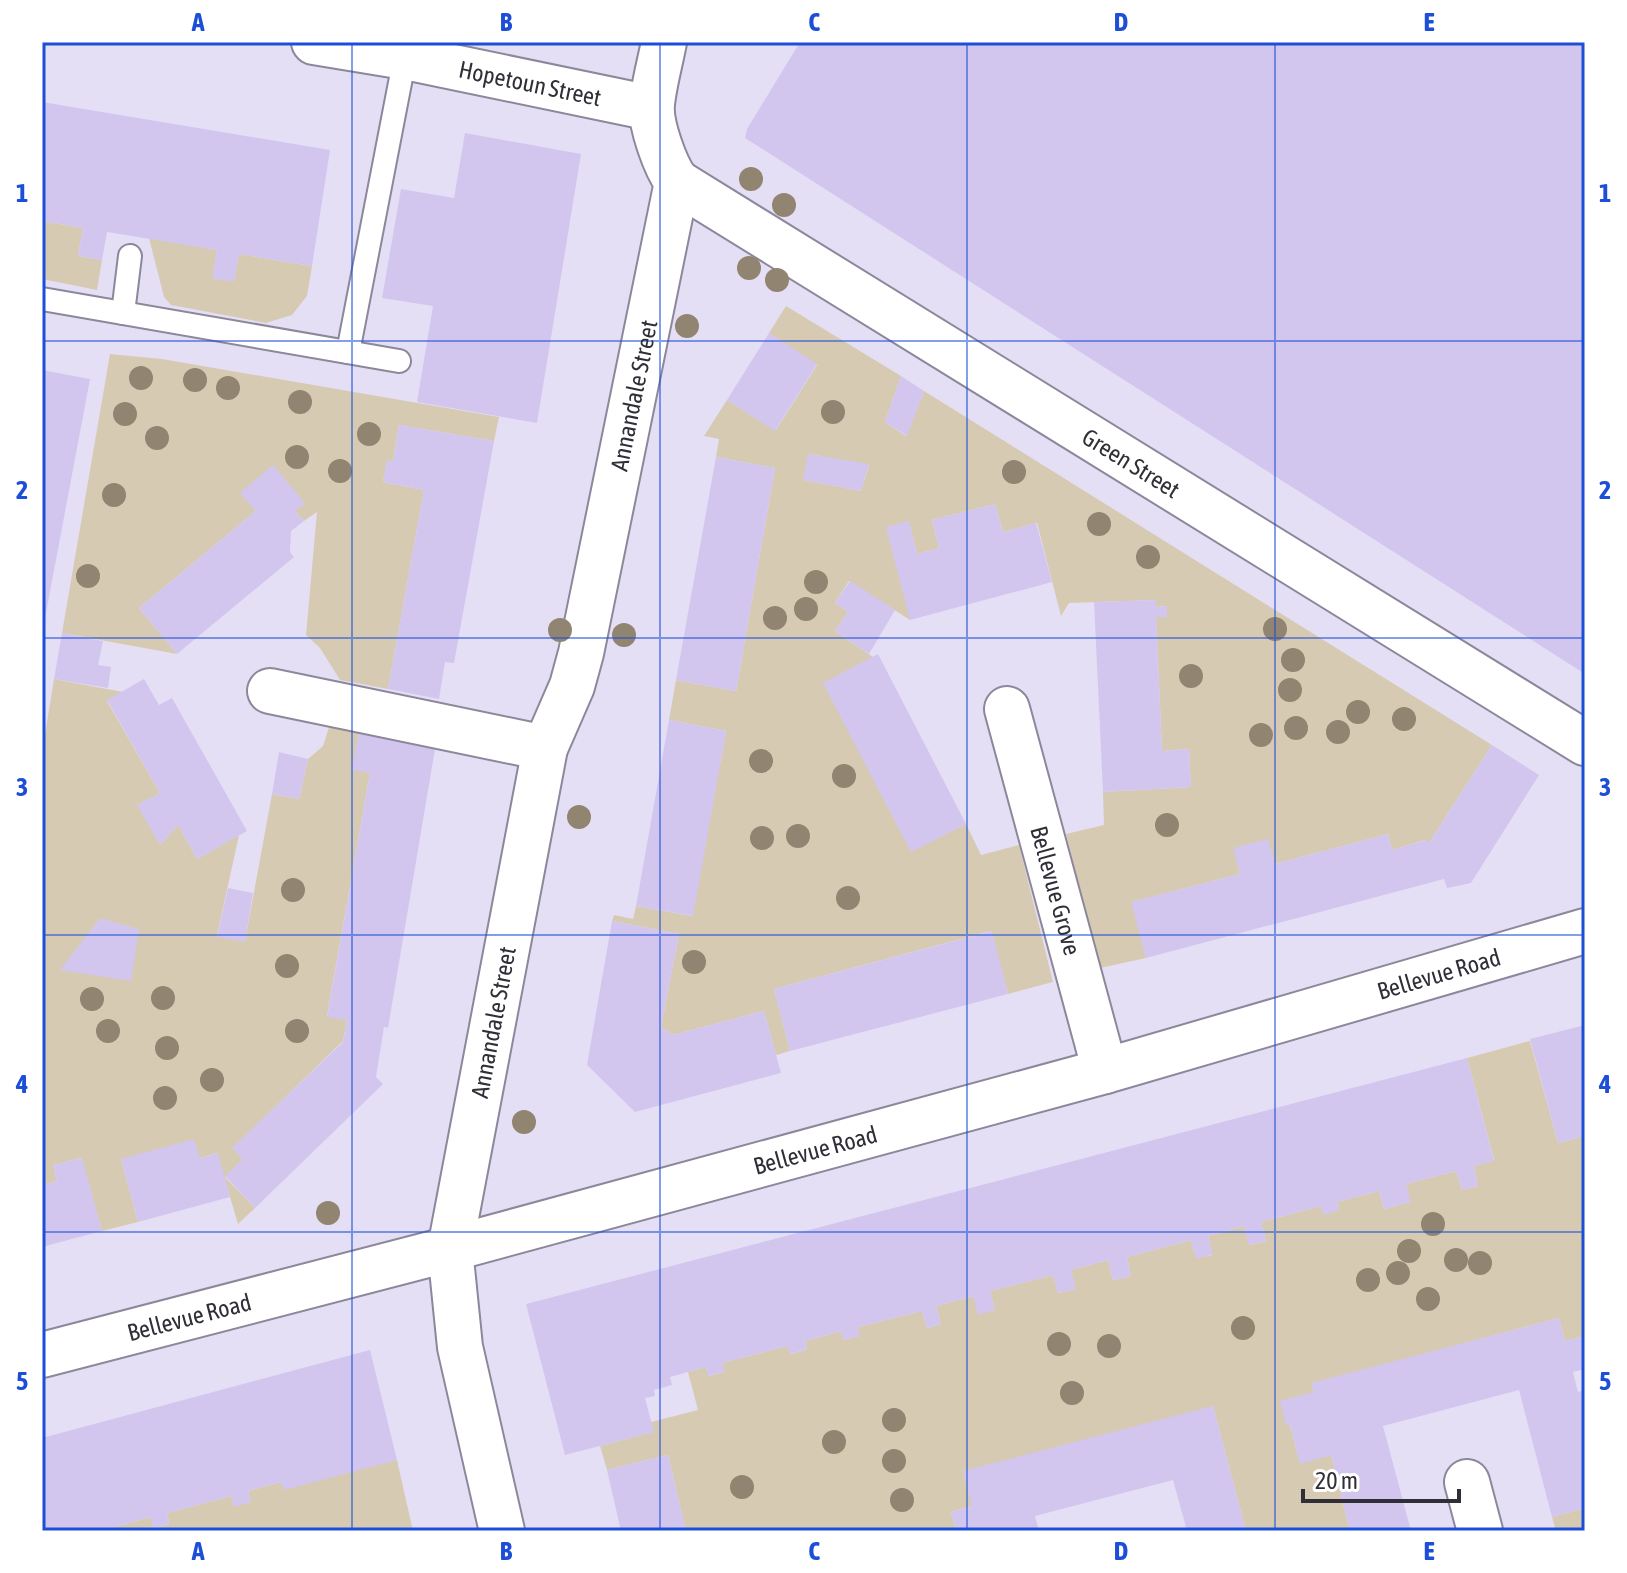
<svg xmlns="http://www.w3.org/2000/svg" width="1627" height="1573" viewBox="0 0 1627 1573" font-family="'Asap Condensed',sans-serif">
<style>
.green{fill:#d6cbb2;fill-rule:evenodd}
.building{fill:#d2c6ef}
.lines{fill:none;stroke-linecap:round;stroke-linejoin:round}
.lane-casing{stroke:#8d879b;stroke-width:26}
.street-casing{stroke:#8d879b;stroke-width:48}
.lane{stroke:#fff;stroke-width:22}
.street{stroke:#fff;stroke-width:44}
.tree{fill:#918470}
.grid{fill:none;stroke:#1d4ed8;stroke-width:2;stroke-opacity:0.55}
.labels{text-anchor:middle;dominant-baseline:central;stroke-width:6;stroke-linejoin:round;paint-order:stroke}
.street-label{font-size:24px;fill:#302e36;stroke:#fff}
.neatline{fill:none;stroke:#1d4ed8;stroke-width:3}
.grid-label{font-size:26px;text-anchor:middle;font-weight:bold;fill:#1d4ed8}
</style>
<rect width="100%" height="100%" fill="#e5dff5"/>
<!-- green -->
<g class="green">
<polygon points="42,221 83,228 78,256 102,260 97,290 42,279"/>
<polygon points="149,238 217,250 213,278 234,281 239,254 312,266 307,296 292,315 266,323 171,305 164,297"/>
<path d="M786,306L901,376L885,422L906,436L924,391L1492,745L1429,843L1425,840L1392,850L1388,834L1275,864L1234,848L1240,874L1132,902L1146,958L1100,968L1066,834L1104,825L1103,792L1191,787L1189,749L1162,751L1156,617H1167L1166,606L1156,607L1155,600L1069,603L1061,616L1037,523L1003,532L995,504L932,520L939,548L917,554L909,522L910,620L849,581L835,603L848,612L835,631L873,657L876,784L911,851L966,824L981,855L1019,845L1053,982L1008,994L991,931L774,989L790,1051L776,1055L764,1011L673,1035L661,1027L679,934L612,921L614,915L633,919L636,906L692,916L726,731L669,720L676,680L736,691L775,468L716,457L719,439L704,436L727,400L776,430L817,365L769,333ZM809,454L869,465L861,491L804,480Z"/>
<polygon points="110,354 162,359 499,417 494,441 399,425 393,462 387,461 383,482 424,490 388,689 340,680 320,648 306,635 317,512 304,521 295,511 241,493 256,511 139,608 177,654 62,633"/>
<polygon points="54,679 123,692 107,701 160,793 138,805 160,845 178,825 197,859 239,835 217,936 245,941 272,794 299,799 308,759 323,746 329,727 359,733 353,769 370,773 327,1016 347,1020 343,1041 233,1148 243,1159 225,1177 255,1208 238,1224 217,1153 200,1158 121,1159 138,1222 102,1231 81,1158 53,1165 57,1181 42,1185 42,753"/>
<polygon points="1530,1041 1558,1143 1585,1136 1585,1336 1565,1341 1559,1318 1312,1384 1314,1392 1286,1425 1290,1425 1300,1463 1331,1455 1350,1531 1246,1531 1213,1406 972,1506 951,1512 956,1531 686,1531 668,1455 607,1470 600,1446 653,1432 651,1422 698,1410 688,1372 706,1367 709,1376 724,1372 722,1363 787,1346 791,1354 807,1349 805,1341 841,1331 844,1340 859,1336 858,1327 922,1311 927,1328 941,1324 936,1306 973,1296 979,1314 995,1310 990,1291 1053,1275 1058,1293 1075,1289 1071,1270 1108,1260 1113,1280 1131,1276 1127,1257 1191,1240 1196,1258 1212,1255 1208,1236 1244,1226 1250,1245 1266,1241 1261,1222 1321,1206 1324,1214 1339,1210 1337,1202 1379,1191 1384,1209 1410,1202 1406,1184 1456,1171 1462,1190 1478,1186 1474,1166 1494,1160 1467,1058"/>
<polygon points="397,1460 413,1531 112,1531 111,1528 150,1517 154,1528 169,1524 167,1513 231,1496 234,1506 251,1502 248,1491 281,1482"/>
<polygon points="1585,1508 1585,1531 1556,1531 1552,1517"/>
</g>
<!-- building -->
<g class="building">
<polygon points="800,42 1585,42 1585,674 745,138 747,129"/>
<polygon points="42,102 330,150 312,266 239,254 234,282 212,278 217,250 107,232 102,260 78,256 83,228 42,221"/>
<polygon points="465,133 581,154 537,423 417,402 433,306 382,298 401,189 454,198"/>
<polygon points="769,333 817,364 775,431 727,400"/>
<polygon points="42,370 90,379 43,629 42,629"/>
<polygon points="901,376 924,391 907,436 885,422"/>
<polygon points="399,425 494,441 454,663 445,662 439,699 388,689 424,490 383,482 387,460 393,462"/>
<polygon points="808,454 869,464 861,491 803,480"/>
<polygon points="716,457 775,468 736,691 676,680"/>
<polygon points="273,465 305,503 295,511 304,521 291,531 290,552 294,557 177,654 139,608 256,511 240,493"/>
<polygon points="995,504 1003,532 1036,523 1052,582 910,620 886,527 909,521 917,554 939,548 932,520"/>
<polygon points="850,581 895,610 869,654 835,631 848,612 835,603"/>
<polygon points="1156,600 1156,607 1167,606 1167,617 1156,617 1162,751 1189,749 1191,787 1103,792 1094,602"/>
<polygon points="62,633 103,641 98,665 111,667 108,688 54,679"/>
<polygon points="878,654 966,824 911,852 823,683"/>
<polygon points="144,679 159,705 172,698 247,831 197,859 178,825 160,845 137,805 160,793 107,700"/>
<polygon points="669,720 726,731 693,916 636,906"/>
<polygon points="359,733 435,749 388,1028 384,1027 376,1077 383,1084 255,1208 225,1176 243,1159 232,1148 343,1042 347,1020 327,1017 370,773 352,770"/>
<polygon points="1492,745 1539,775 1471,883 1447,888 1444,879 1146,958 1131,902 1240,874 1233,848 1268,839 1275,864 1388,834 1392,850 1426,840 1429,843"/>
<polygon points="279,752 308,759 299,799 272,794"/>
<polygon points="228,888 253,893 245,942 217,937"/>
<polygon points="100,918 139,929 131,981 60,970"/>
<polygon points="612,921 679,934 661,1027 673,1035 764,1011 781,1073 635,1112 587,1065"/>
<polygon points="992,931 1008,994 790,1051 774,989"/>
<polygon points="1585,1025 1585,1136 1558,1143 1530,1039"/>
<polygon points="1467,1058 1494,1161 1474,1166 1478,1186 1462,1190 1456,1171 1406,1184 1411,1202 1384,1209 1379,1191 1337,1202 1339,1210 1323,1215 1321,1206 1261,1222 1266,1241 1249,1245 1244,1226 1208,1236 1213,1254 1196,1259 1191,1240 1127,1257 1131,1276 1113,1280 1108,1260 1071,1270 1076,1289 1058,1293 1053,1275 990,1291 995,1310 978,1315 973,1296 936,1306 941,1324 927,1328 922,1311 858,1327 860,1336 843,1340 841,1331 805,1341 807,1349 790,1354 787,1346 722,1363 725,1372 708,1376 706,1367 670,1377 672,1385 654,1390 655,1396 645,1398 654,1432 565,1455 526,1304"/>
<polygon points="194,1139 200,1158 218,1153 230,1197 138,1222 121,1159"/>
<polygon points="82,1158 102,1231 42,1247 42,1185 57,1181 53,1165"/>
<polygon points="1559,1318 1565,1341 1585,1336 1585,1369 1573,1372 1578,1392 1584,1390 1585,1392 1585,1508 1552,1517 1519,1390 1383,1426 1411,1531 1350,1531 1331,1455 1300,1464 1290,1425 1286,1425 1280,1401 1314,1392 1311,1383"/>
<polygon points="370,1350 397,1460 284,1490 281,1482 248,1491 251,1502 234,1507 231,1496 167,1513 169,1524 153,1528 150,1517 111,1528 112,1531 42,1531 42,1438"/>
<polygon points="1213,1406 1246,1531 1187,1531 1173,1480 1035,1516 1039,1531 956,1531 951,1512 972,1506 963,1471"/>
<polygon points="668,1455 686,1531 621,1531 607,1470"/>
</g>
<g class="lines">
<defs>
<g id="lane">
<polyline points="42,299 399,361"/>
<polyline points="123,313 130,256"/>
<polyline points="348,352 405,57"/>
</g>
<g id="street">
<path id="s1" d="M314,42L405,57L651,108"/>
<path id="s2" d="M677,182L1585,743"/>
<polyline points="270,691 545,748"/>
<path id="s3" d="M1007,709L1105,1071"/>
<path id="s4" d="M42,1355L450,1249L1105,1071L1585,931"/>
<polyline points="1467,1482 1480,1531"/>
<path id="s5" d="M502,1531L460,1347L450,1249L545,748L572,686L581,653L677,182C665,166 650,124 652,104C654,84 660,63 664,42"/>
</g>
</defs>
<!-- lane casing -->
<use href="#lane" class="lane-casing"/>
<!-- street casing -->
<use href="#street" class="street-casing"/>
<!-- lane -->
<use href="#lane" class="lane"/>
<!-- street -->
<use href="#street" class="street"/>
</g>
<!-- trees -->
<g class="tree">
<circle cx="751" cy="179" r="12"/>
<circle cx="784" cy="205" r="12"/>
<circle cx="749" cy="268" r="12"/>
<circle cx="777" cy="280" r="12"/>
<circle cx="687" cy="326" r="12"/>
<circle cx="141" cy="378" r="12"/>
<circle cx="195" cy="380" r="12"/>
<circle cx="228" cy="388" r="12"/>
<circle cx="300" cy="402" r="12"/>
<circle cx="833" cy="412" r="12"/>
<circle cx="125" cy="414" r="12"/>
<circle cx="369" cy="434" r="12"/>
<circle cx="157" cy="438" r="12"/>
<circle cx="297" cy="457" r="12"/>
<circle cx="340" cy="471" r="12"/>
<circle cx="1014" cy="472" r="12"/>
<circle cx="114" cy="495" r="12"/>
<circle cx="1099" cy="524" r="12"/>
<circle cx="1148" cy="557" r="12"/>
<circle cx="88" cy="576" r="12"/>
<circle cx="816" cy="582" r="12"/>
<circle cx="806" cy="609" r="12"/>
<circle cx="775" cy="618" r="12"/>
<circle cx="1275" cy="629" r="12"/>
<circle cx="560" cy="630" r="12"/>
<circle cx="624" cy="635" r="12"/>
<circle cx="1293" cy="660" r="12"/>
<circle cx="1191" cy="676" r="12"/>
<circle cx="1290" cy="690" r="12"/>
<circle cx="1358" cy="712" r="12"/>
<circle cx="1404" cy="719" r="12"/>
<circle cx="1296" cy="728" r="12"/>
<circle cx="1338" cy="732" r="12"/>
<circle cx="1261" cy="735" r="12"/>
<circle cx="761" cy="761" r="12"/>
<circle cx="844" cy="776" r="12"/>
<circle cx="579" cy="817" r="12"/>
<circle cx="1167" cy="825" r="12"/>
<circle cx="798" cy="836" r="12"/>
<circle cx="762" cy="838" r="12"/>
<circle cx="293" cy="890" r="12"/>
<circle cx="848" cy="898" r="12"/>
<circle cx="694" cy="962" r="12"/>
<circle cx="287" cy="966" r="12"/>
<circle cx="163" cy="998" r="12"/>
<circle cx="92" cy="999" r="12"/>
<circle cx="108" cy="1031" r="12"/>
<circle cx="297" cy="1031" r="12"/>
<circle cx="167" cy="1048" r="12"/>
<circle cx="212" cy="1080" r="12"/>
<circle cx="165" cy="1098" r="12"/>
<circle cx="524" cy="1122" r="12"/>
<circle cx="328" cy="1213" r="12"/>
<circle cx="1433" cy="1224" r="12"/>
<circle cx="1409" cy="1251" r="12"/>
<circle cx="1456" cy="1260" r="12"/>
<circle cx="1480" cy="1263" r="12"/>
<circle cx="1398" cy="1273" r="12"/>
<circle cx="1368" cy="1280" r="12"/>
<circle cx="1428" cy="1299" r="12"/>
<circle cx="1243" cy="1328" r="12"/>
<circle cx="1059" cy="1344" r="12"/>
<circle cx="1109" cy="1346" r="12"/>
<circle cx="1072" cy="1393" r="12"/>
<circle cx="894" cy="1420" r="12"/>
<circle cx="834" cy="1442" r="12"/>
<circle cx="894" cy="1461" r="12"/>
<circle cx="742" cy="1487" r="12"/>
<circle cx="902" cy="1500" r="12"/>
</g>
<!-- grid -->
<path class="grid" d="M352,42V1531M660,42V1531M967,42V1531M1275,42V1531M42,341H1585M42,638H1585M42,935H1585M42,1232H1585"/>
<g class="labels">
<!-- street labels -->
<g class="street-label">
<text stroke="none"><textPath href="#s1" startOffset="220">Hopetoun Street</textPath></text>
<text stroke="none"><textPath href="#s5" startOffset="1162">Annandale Street</textPath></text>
<text stroke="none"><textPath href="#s2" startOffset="534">Green Street</textPath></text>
<text stroke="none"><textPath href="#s3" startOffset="188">Bellevue Grove</textPath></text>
<text stroke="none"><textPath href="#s4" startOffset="1448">Bellevue Road</textPath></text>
<text stroke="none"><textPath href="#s5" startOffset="518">Annandale Street</textPath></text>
<text stroke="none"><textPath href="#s4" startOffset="800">Bellevue Road</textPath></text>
<text stroke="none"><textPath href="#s4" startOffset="152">Bellevue Road</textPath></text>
</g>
</g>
<!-- border -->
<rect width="1627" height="1573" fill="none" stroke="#ffffff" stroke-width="88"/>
<!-- scale -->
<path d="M1303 1489v12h156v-12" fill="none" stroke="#302e36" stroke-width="4"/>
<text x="1315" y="1489" font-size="24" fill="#302e36" stroke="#ffffff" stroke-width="6" paint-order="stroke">20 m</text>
<rect x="44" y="44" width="1539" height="1485" class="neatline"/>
<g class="grid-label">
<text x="198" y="31">A</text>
<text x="506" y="31">B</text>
<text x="814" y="31">C</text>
<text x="1121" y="31">D</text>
<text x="1429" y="31">E</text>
<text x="22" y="202">1</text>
<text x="1605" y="202">1</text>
<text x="22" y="499">2</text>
<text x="1605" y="499">2</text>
<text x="22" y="796">3</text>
<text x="1605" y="796">3</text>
<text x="22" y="1093">4</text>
<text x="1605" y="1093">4</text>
<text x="22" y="1390">5</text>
<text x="1605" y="1390">5</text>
<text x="198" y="1560">A</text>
<text x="506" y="1560">B</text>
<text x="814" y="1560">C</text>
<text x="1121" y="1560">D</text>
<text x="1429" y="1560">E</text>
</g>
</svg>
